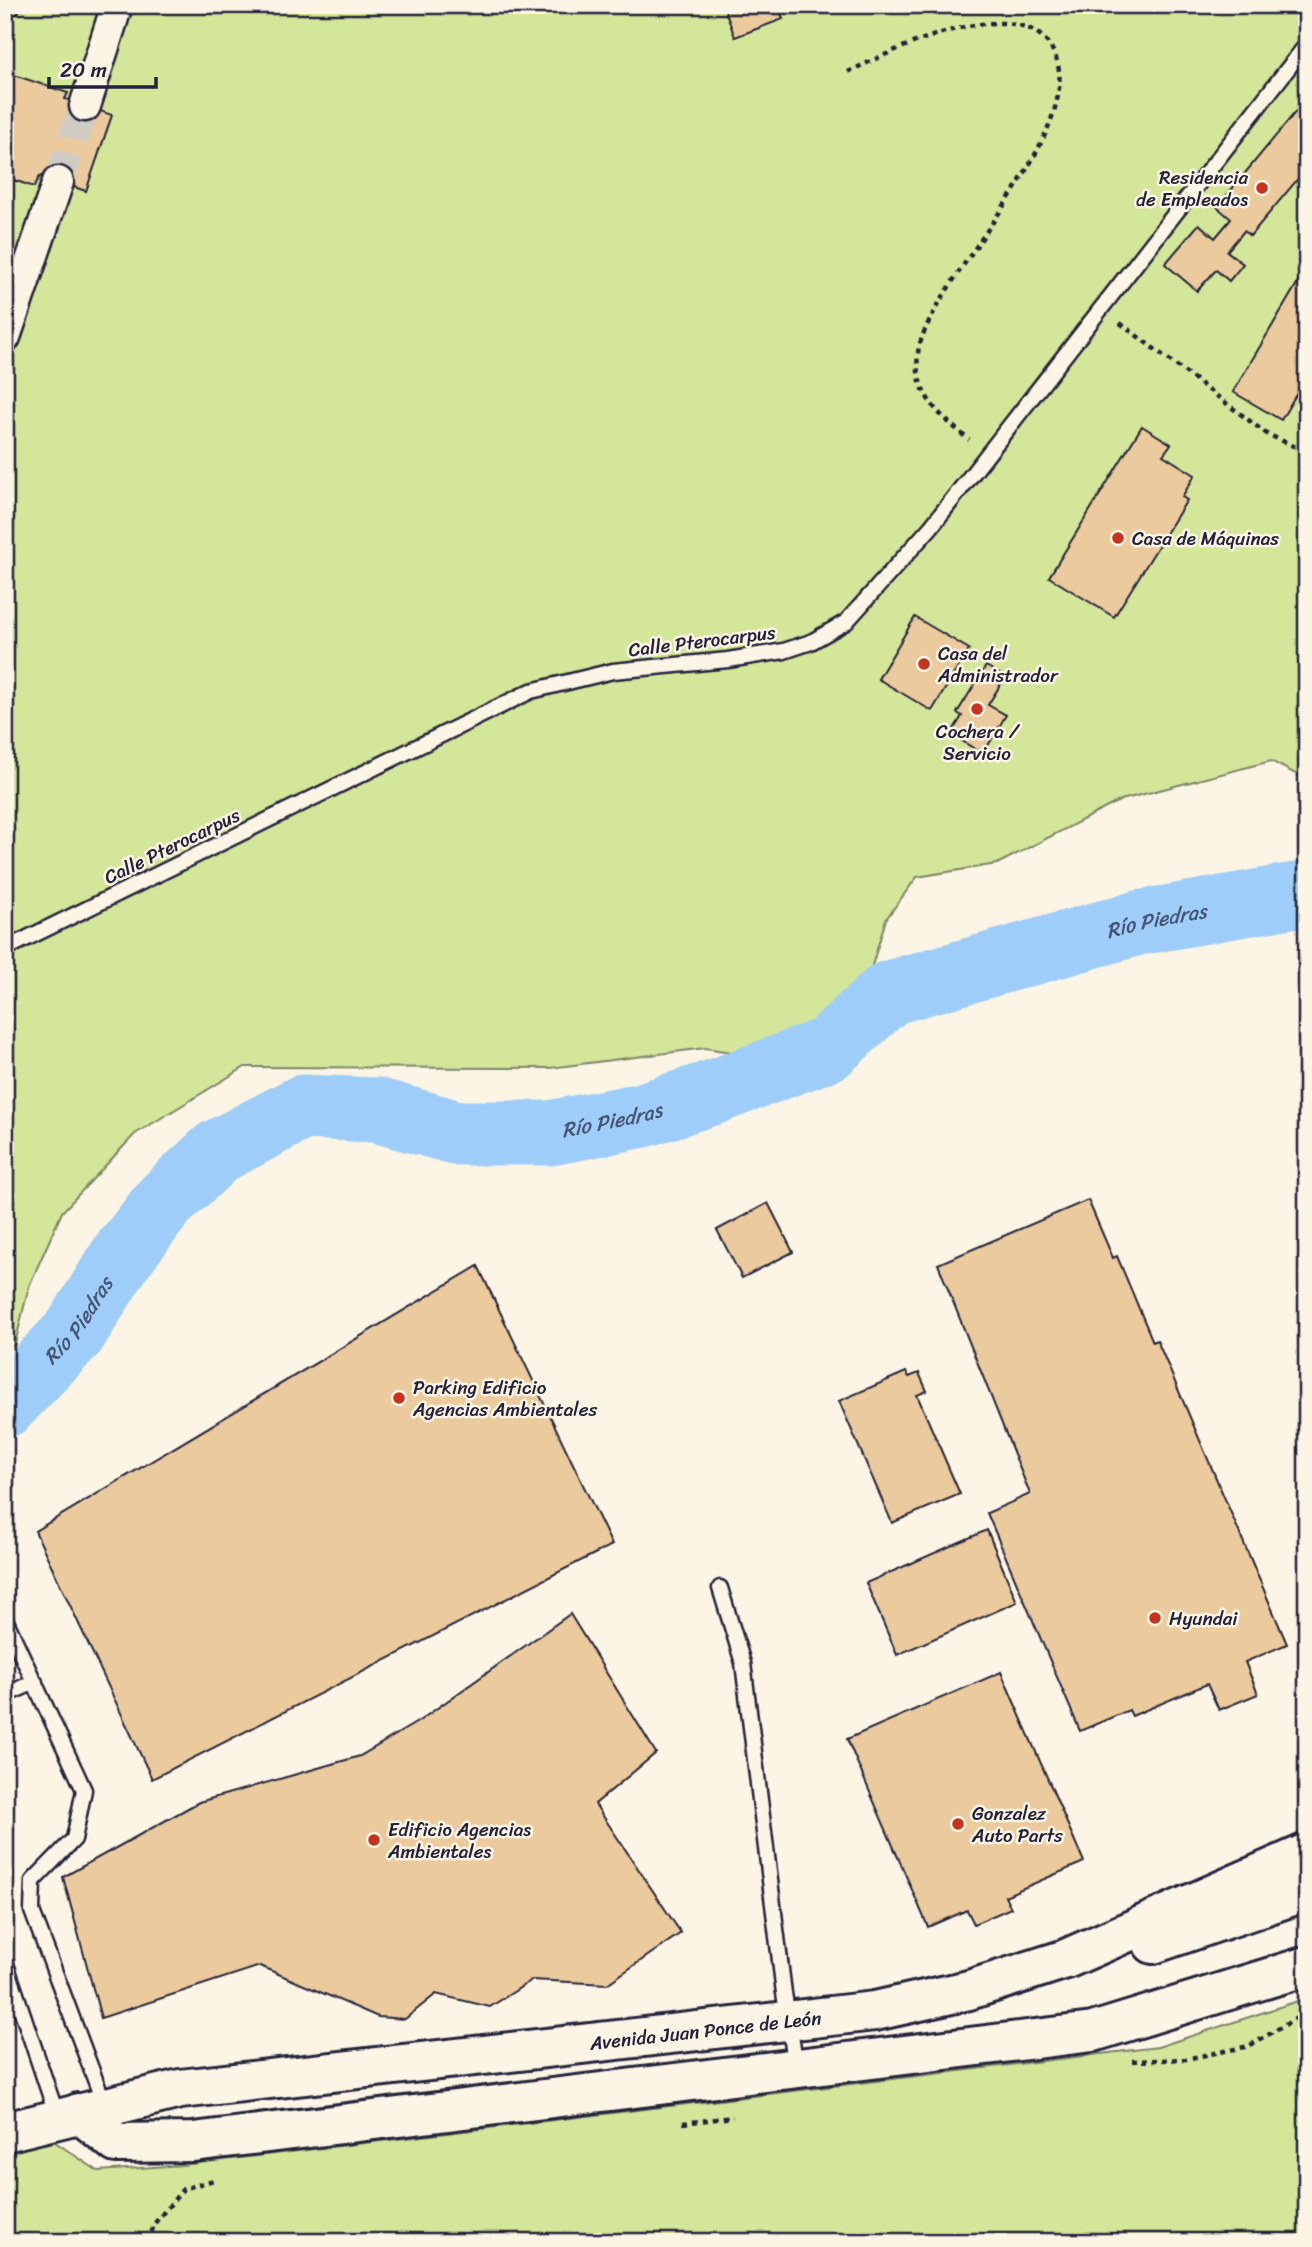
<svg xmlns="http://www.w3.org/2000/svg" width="1312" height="2247" viewBox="0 0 1312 2247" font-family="Sriracha,sans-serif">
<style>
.green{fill:#d4e69a;stroke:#7b846a;stroke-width:2}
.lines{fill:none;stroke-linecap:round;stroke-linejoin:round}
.river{stroke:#9ecdf9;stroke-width:65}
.building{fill:#ebcb9d;stroke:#22223b;stroke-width:2}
.street-tunnel{stroke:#d0cbc3;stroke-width:30;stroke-dasharray:30 15;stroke-linecap:butt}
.lane-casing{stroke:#22223b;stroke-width:19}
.street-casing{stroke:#22223b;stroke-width:35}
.secondary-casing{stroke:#22223b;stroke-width:44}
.path{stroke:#22223b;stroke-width:4.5;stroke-dasharray:5 5;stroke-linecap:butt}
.lane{stroke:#fcf5e5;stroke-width:14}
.street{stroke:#fcf5e5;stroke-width:30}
.secondary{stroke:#fcf5e5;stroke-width:38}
.poi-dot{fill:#c8321e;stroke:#fcf5e5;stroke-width:2.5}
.labels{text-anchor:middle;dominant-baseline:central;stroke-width:5;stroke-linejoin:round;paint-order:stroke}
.poi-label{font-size:19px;fill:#22223b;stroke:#fcf5e5;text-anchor:start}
.street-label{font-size:19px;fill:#22223b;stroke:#fcf5e5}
.water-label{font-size:21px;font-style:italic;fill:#475574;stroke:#fcf5e5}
</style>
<rect width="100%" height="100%" fill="#fcf5e5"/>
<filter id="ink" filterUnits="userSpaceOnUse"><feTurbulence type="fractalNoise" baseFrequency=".0143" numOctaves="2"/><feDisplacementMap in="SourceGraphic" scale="14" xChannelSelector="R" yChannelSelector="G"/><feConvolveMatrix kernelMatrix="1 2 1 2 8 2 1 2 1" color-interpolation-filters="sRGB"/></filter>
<g filter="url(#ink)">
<!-- green -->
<g class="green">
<polygon points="5,5 1307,5 1307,780 1271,761 1121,800 997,864 917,877 886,919 841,1069 705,1048 550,1068 245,1067 135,1134 62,1212 29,1286 15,1344 5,1354"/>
<polygon points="1307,1998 1307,2241 5,2242 5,2154 52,2140 98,2171 182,2165 1158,2047"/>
</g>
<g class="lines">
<!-- river -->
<path class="river" id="s1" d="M5,1405L75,1332L122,1256L165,1201L217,1152L303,1107L376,1110L458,1133H550L643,1115L714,1092L828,1049L889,993L1138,923L1295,895L1307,898"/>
</g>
<!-- building -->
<g class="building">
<polygon points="5,5 21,5 18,14 14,14 10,26 13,26 8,40 5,41"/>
<polygon points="723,5 778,5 783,19 735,37"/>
<polygon points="5,72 68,93 65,99 112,115 86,191 40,176 34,187 8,178 5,187"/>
<polygon points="1307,98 1307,168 1250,236 1244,231 1227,251 1243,264 1229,281 1216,270 1197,291 1165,264 1199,224 1215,238 1231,219 1217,207"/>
<polygon points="1307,267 1307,376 1281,420 1233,392"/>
<polygon points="1142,426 1171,444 1163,455 1195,475 1182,497 1187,500 1114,617 1049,577"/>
<polygon points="915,617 969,649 932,711 878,679"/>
<polygon points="986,666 1005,677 988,705 1006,715 983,754 951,734 962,716 957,713"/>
<polygon points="1088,1200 1113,1258 1117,1256 1153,1342 1157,1340 1287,1644 1245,1662 1258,1694 1219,1710 1207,1684 1132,1716 1129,1710 1080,1731 987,1513 1030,1494 938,1264"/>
<polygon points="768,1203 793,1252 742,1278 717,1230"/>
<polygon points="478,1266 612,1545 152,1779 35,1531"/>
<polygon points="906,1372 909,1377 919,1373 927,1391 917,1395 960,1494 892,1523 839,1401"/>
<polygon points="987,1530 1017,1602 897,1655 866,1583"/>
<polygon points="570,1614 656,1753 595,1804 681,1933 607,1984 532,1980 490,2007 436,1994 405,2019 378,2017 260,1966 101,2018 63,1877 199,1802 360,1756 419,1721"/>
<polygon points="1001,1672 1084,1862 1005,1896 1011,1908 974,1924 967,1910 928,1927 847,1739"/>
</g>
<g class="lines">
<!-- street-tunnel -->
<polyline class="street-tunnel" points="58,182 85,106"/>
<defs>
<g id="lane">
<polyline points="5,949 531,691 613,671 728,660 784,651 811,642 846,622 931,527 1307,44"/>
<polyline points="720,1588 743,1663 784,1993 796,2066"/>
<polyline points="5,1619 84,1790 74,1839 33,1881 32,1911 105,2106"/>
<polyline points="5,1695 35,1682"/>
<polyline points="5,1961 58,2119"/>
</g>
<g id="street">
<polyline points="85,106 117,5"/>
<polyline points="5,337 58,182"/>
</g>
<g id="secondary">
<polyline points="1153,1944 1307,1891"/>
<polyline points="79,2113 116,2143 193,2142 1093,2032 1307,1966"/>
<path id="s2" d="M5,2132L180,2089L875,2011L969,1990L1066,1959L1307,1853"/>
</g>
</defs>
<!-- lane casing -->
<use href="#lane" class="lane-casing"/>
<!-- street casing -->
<use href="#street" class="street-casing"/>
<!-- secondary casing -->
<use href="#secondary" class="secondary-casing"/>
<!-- path -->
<g class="path">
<path d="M848,72C894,50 995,0 1040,35C1120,105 928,278 918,353C913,395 941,416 969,440"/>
<polyline points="1120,323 1267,434 1307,452"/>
<polyline points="1132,2061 1186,2059 1249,2046 1307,2012"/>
<polyline points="683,2123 733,2117"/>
<polyline points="149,2242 154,2224 183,2189 217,2179"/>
</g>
<!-- lane -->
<use href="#lane" class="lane"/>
<!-- street -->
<use href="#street" class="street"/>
<!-- secondary -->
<use href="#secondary" class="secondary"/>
</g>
</g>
<!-- markers -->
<g class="poi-dot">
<circle cx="1262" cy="188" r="7"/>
<circle cx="1118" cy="538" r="7"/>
<circle cx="924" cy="664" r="7"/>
<circle cx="977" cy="709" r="7"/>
<circle cx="399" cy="1398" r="7"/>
<circle cx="1155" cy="1618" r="7"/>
<circle cx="958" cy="1824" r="7"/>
<circle cx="374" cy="1840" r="7"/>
</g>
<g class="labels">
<!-- poi labels -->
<g class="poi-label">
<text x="1248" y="177" text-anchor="end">Residencia<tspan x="1248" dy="22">de Empleados</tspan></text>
<text x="1132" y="538">Casa de Máquinas</text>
<text x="938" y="653">Casa del<tspan x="938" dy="22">Administrador</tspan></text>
<text x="977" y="731" text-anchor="middle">Cochera /<tspan x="977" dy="22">Servicio</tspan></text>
<text x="413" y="1387">Parking Edificio<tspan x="413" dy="22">Agencias Ambientales</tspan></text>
<text x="1169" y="1618">Hyundai</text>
<text x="972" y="1813">Gonzalez<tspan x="972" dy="22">Auto Parts</tspan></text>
<text x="388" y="1829">Edificio Agencias<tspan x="388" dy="22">Ambientales</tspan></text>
</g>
<!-- street labels -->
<g class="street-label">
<text transform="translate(702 641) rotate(-7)">Calle Pterocarpus</text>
<text transform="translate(172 846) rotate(-26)">Calle Pterocarpus</text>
<text stroke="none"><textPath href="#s2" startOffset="709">Avenida Juan Ponce de León</textPath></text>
</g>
<!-- water labels -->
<g class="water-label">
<text stroke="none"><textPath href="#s1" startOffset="1330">Río Piedras</textPath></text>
<text stroke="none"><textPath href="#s1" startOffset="742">Río Piedras</textPath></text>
<text stroke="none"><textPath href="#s1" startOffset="112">Río Piedras</textPath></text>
</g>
</g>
<!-- margin -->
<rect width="1312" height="2247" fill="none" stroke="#fcf5e5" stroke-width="28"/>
<rect x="14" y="14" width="1284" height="2219" fill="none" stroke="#22223b" stroke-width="2.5" filter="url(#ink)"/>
<!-- scale -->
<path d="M49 77v10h107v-10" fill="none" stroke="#22223b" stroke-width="3.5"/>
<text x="60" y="77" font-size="21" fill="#22223b" stroke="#fcf5e5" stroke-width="5" paint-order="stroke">20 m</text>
</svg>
